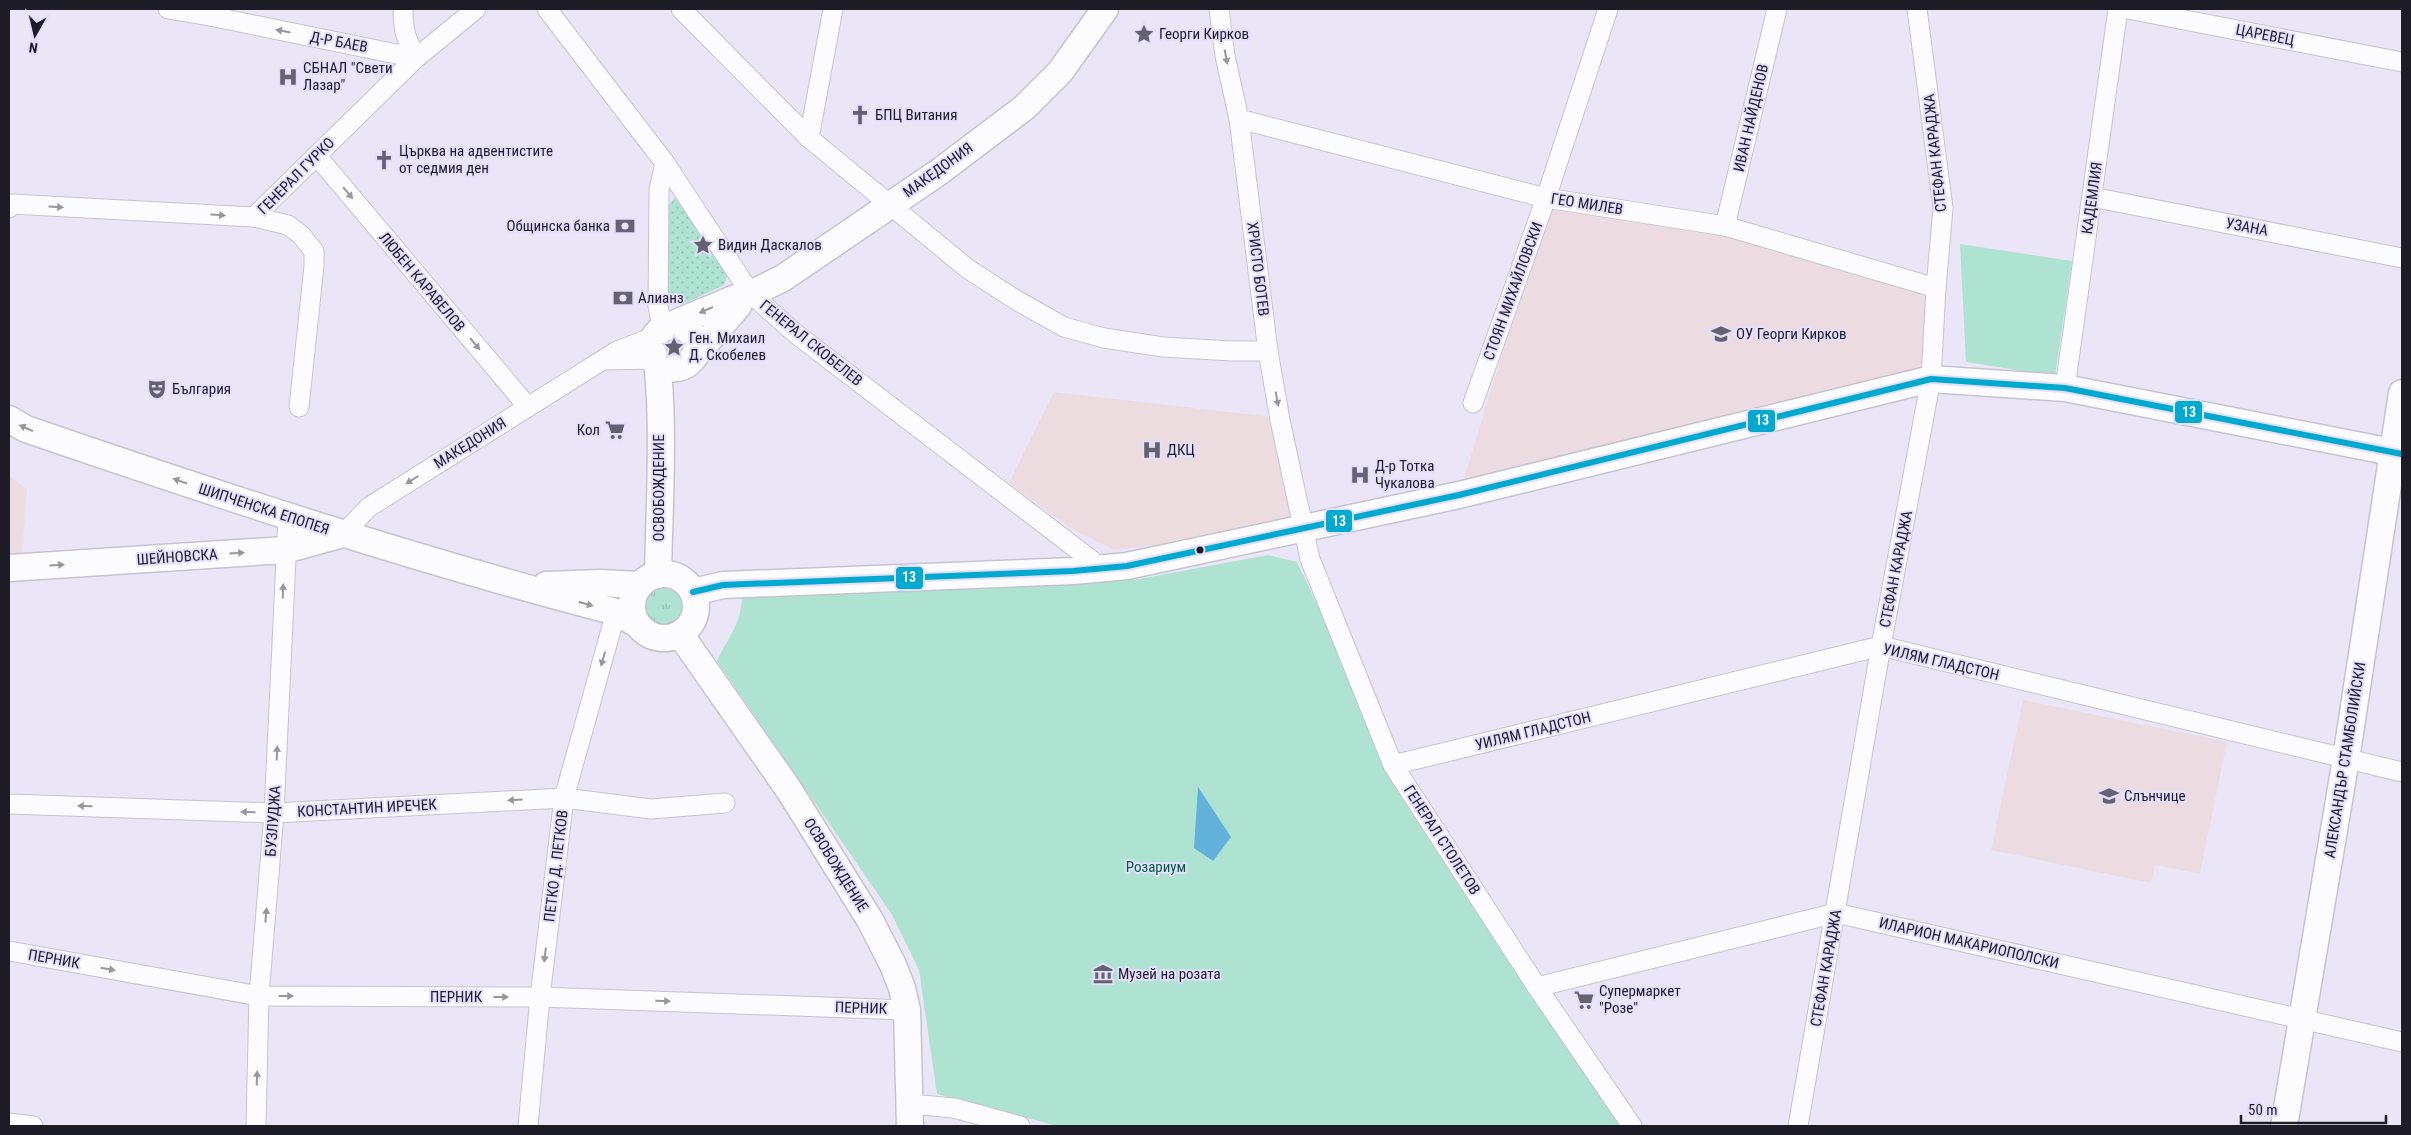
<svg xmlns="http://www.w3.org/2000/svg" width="2411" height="1135" viewBox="0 0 2411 1135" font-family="'Roboto Condensed',sans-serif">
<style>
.education{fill:#ecdce1}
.medical{fill:#ecdce0}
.grass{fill:url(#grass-tufts)}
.park{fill:#aee2d1}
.garden{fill:url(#garden-dots)}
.water{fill:#61b1da}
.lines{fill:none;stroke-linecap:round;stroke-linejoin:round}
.street-casing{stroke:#c6c3d1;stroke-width:21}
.secondary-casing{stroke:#c6c3d1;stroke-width:29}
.street{stroke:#fcfbfe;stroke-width:19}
.secondary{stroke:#fcfbfe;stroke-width:26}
.bus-1-casing{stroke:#e5dfff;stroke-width:10}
.bus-1{stroke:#00a9ce;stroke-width:6}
.oneway{fill:#98969d}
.bus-dot{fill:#1d1b26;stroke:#e5dfff;stroke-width:2}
.labels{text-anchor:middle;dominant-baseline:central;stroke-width:4;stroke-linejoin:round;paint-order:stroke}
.poi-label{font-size:15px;fill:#1d1b26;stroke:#e5dfff;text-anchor:start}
.street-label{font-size:15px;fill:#1d1b26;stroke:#e5dfff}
.park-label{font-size:15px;fill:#015f41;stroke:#e5dfff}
.line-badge{stroke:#e5dfff;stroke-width:2}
.badge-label{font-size:14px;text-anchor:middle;font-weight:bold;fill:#fff}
</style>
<defs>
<pattern id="grass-tufts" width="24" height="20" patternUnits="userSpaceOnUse" patternTransform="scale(1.25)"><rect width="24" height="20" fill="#aee2d1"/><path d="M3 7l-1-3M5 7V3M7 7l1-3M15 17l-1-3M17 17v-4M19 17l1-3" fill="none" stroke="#95c1b3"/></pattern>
<pattern id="garden-dots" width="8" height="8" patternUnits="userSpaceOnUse" patternTransform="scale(1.25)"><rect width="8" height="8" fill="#aee2d1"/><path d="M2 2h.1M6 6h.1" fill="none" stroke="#95c1b3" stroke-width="1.8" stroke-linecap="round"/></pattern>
</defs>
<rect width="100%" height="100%" fill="#eae6f8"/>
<!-- education -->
<g class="education">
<polygon points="1552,191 1936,288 1931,379 1459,495"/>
<polygon points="9,476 27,489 21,567 9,568"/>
<polygon points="2023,700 2227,742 2200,874 2155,865 2151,883 1991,850"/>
</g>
<!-- medical -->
<polygon class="medical" points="1054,392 1272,417 1291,519 1203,539 1114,550 1072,529 1009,483"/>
<!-- grass -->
<circle class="grass" cx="664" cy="606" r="20"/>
<!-- park -->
<g class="park">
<polygon points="1960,244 2072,261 2055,376 1966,362"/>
<path d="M1268,555L1297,562L1393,765L1632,1126H1058L937,1094L919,970L891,913L717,661C728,637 741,625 742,597L1080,584L1139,579Z"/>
</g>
<!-- garden -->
<polygon class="garden" points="676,196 727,276 724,285 683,304 672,299 664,287 664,212"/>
<!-- water -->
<polygon class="water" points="1198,787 1231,837 1213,861 1194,848"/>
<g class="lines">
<defs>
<g id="street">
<polyline points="168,9 210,16"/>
<polyline points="211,9 210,16 416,58"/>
<path d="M403,9C403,31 406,39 416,58"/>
<polyline points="547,9 665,163 751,294 796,334 1103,569"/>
<polyline points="681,9 809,138 968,269 1016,300 1064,327 1104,338 1163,347 1232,351 1268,351"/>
<polyline points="1219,9 1225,56 1239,119 1268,351 1280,420 1310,559 1393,765 1537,987 1632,1126"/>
<polyline points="2128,9 2402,62"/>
<polyline points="1239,119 1546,198 1725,226 1936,288"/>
<polyline points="809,138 833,9"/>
<polyline points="317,156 528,407"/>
<polyline points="2092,197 2402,258"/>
<polyline points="9,208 11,204 254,217 416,58 476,9"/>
<polyline points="254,217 288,225 301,235 314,251 314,266 299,407"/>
<polyline points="1725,226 1777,9"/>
<polyline points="662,328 658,306 659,190 665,163"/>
<polyline points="605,360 655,359"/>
<polyline points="2065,388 2118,9"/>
<polyline points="1473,403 1546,198 1608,9"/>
<polyline points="343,534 369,507 617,351 654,337"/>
<polyline points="1393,765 1881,646 2402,772"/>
<polyline points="9,804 274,813 564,798 651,809 725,803"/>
<polyline points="9,951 259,996 540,997 907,1010"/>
<polyline points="1537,987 1836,913 2402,1042"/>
<polyline points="910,1104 954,1108 1020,1126"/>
<polyline points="9,1123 33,1126"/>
<polyline points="256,1126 259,996 274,813 288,516"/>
<polyline points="528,1126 540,997 564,798 616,612"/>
<polyline points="1798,1126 1881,646 1931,379 1936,288 1943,208 1917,9"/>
</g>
<g id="secondary">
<polyline points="671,325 733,299 751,294 783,278 939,172 1025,107 1060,72 1105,9"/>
<polyline points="693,358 738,306 741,298"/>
<path d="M657,362C680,381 709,354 691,333C679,320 656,325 652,343C650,352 656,357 657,364C659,375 659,388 660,399C663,457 659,516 658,575"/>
<path d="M9,419L26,429C221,496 417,560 616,612L637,624"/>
<polyline points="9,568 285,550 343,534"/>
<circle cx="664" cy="606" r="32"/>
<polyline points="546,585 600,583 640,585"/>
<polyline points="693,592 723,585 1073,571 1127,566 1459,495 1931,379 2065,388 2402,454"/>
<polyline points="680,634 789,790 870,920 893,965 902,988 907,1010 910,1126"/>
<polyline points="2284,1126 2346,759 2402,393"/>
</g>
</defs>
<!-- street casing -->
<use href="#street" class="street-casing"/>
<!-- secondary casing -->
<use href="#secondary" class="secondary-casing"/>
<!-- street -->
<use href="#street" class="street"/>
<!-- secondary -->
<use href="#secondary" class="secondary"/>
<defs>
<polyline id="bus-1" points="693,592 723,585 1073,571 1127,566 1459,495 1931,379 2065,388 2402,454"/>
</defs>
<!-- bus-1 casing -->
<use href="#bus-1" class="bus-1-casing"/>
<!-- bus-1 -->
<use href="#bus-1" class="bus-1"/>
</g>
<!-- one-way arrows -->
<defs><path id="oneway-solid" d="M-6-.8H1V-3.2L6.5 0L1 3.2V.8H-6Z" transform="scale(1.25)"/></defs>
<g class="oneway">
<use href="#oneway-solid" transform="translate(283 31) rotate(-169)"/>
<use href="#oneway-solid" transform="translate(1226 57) rotate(80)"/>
<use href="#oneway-solid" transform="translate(348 193) rotate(50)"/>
<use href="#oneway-solid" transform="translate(56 207) rotate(3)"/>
<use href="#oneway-solid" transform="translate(218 215) rotate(3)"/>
<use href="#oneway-solid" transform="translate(706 310) rotate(157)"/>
<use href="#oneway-solid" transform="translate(475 344) rotate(50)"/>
<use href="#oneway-solid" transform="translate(1277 399) rotate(80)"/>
<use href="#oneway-solid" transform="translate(26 428) rotate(-156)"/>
<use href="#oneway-solid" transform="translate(412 480) rotate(148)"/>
<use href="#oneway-solid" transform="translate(180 481) rotate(-161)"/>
<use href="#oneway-solid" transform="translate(237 553) rotate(-4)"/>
<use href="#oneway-solid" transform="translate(57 565) rotate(-4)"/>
<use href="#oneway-solid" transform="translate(283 591) rotate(-88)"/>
<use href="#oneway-solid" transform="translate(586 604) rotate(15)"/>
<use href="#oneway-solid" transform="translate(603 659) rotate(106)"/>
<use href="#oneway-solid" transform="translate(277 753) rotate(-88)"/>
<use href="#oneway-solid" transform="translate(515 800) rotate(177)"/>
<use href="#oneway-solid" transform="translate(85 806) rotate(-178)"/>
<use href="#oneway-solid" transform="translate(248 812) rotate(-178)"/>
<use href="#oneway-solid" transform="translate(266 915) rotate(-85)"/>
<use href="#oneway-solid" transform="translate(545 955) rotate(97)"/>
<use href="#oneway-solid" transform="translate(108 969) rotate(10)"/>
<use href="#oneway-solid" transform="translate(286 996)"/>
<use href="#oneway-solid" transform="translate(501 997)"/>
<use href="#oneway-solid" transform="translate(663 1001) rotate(2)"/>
<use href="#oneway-solid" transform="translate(257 1078) rotate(-88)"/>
</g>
<!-- icons -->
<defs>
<symbol id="sight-bare" viewBox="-9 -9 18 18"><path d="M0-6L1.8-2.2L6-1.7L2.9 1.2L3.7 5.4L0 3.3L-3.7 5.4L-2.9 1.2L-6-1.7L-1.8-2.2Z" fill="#656270" stroke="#e5dfff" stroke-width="2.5" paint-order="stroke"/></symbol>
<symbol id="hospital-bare" viewBox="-9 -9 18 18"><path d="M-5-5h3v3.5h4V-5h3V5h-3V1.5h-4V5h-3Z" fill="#656270" stroke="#e5dfff" stroke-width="2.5" paint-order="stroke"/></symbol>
<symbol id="church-bare" viewBox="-9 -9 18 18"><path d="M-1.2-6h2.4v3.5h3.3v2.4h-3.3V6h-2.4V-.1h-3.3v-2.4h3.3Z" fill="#656270" stroke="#e5dfff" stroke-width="2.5" paint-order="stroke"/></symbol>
<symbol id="bank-bare" viewBox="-9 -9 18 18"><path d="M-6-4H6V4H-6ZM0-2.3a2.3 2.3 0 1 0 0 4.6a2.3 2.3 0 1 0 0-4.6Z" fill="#656270" stroke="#e5dfff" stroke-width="2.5" paint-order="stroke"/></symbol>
<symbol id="school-bare" viewBox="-9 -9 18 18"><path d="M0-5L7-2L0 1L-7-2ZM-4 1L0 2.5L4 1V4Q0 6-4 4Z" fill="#656270" stroke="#e5dfff" stroke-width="2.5" paint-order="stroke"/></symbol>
<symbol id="theatre-bare" viewBox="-9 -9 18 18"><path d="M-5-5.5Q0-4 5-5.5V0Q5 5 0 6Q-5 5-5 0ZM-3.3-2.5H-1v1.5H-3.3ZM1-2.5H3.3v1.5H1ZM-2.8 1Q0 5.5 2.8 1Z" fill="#656270" stroke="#e5dfff" stroke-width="2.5" paint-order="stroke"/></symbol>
<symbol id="supermarket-bare" viewBox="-9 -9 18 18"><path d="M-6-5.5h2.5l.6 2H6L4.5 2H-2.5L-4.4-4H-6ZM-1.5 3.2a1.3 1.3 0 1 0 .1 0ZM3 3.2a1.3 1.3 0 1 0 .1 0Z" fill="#656270" stroke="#e5dfff" stroke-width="2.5" paint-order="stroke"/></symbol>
<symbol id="museum-bare" viewBox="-9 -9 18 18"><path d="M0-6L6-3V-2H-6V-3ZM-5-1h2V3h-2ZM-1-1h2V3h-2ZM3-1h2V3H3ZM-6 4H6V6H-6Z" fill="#656270" stroke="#e5dfff" stroke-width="2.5" paint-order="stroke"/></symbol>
</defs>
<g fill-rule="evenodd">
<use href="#sight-bare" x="1130" y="20" width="28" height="28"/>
<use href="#hospital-bare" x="274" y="63" width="28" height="28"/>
<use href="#church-bare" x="846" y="101" width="28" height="28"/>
<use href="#church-bare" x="370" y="146" width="28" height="28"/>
<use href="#bank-bare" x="611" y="212" width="28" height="28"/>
<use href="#sight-bare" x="689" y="231" width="28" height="28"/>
<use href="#bank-bare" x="609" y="284" width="28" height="28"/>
<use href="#school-bare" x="1707" y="320" width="28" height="28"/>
<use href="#sight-bare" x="660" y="333" width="28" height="28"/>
<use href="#theatre-bare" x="143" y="375" width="28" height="28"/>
<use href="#supermarket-bare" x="601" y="416" width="28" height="28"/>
<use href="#hospital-bare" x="1138" y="436" width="28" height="28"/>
<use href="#hospital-bare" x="1346" y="461" width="28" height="28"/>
<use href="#school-bare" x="2095" y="782" width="28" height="28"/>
<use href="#museum-bare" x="1089" y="960" width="28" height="28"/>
<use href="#supermarket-bare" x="1570" y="986" width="28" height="28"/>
</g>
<!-- markers -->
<circle class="bus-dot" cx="1200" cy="550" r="4.5"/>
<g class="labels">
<!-- poi labels -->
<g class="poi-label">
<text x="1159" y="34">Георги Кирков</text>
<text x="303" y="68">СБНАЛ "Свeти<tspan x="303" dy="17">Лазар"</tspan></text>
<text x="875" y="115">БПЦ Витания</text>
<text x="399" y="151">Църква на адвентистите<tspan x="399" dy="17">от седмия ден</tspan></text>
<text x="610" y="226" text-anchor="end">Общинска банка</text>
<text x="718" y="245">Видин Даскалов</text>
<text x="638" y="298">Алианз</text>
<text x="1736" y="334">ОУ Георги Кирков</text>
<text x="689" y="338">Ген. Михаил<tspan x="689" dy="17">Д. Скобелев</tspan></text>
<text x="172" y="389">България</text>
<text x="600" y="430" text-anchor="end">Кол</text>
<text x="1167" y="450">ДКЦ</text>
<text x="1375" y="466">Д-р Тотка<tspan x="1375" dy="17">Чукалова</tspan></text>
<text x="2124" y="796">Слънчице</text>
<text x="1118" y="974">Музей на розата</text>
<text x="1599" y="991">Супермаркет<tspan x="1599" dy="17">"Розе"</tspan></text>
</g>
<!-- street labels -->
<g class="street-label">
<text transform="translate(2265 35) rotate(11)">ЦАРЕВЕЦ</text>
<text transform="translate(339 42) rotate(11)">Д-Р БАЕВ</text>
<text transform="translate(1751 118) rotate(-77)">ИВАН НАЙДЕНОВ</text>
<text transform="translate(1935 153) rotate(-96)">СТЕФАН КАРАДЖА</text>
<text transform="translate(938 170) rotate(-36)">МАКЕДОНИЯ</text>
<text transform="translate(296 176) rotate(-45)">ГЕНЕРАЛ ГУРКО</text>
<text transform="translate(2092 198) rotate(-82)">КАДЕМЛИЯ</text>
<text transform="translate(1587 204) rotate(9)">ГЕО МИЛЕВ</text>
<text transform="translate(2247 227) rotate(11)">УЗАНА</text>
<text transform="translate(1258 269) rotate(83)">ХРИСТО БОТЕВ</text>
<text transform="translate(422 282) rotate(50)">ЛЮБЕН КАРАВЕЛОВ</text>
<text transform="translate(1513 291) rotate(-70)">СТОЯН МИХАЙЛОВСКИ</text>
<text transform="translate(811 343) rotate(39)">ГЕНЕРАЛ СКОБЕЛЕВ</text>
<text transform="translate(470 443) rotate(-32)">МАКЕДОНИЯ</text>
<text transform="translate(659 488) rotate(-90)">ОСВОБОЖДЕНИЕ</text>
<text transform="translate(264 509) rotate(18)">ШИПЧЕНСКА ЕПОПЕЯ</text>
<text transform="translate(177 557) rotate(-4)">ШЕЙНОВСКА</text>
<text transform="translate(1896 569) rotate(-79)">СТЕФАН КАРАДЖА</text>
<text transform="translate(1941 662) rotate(13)">УИЛЯМ ГЛАДСТОН</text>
<text transform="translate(1533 731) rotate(-14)">УИЛЯМ ГЛАДСТОН</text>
<text transform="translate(2345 760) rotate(-81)">АЛЕКСАНДЪР СТАМБОЛИЙСКИ</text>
<text transform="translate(367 808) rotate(-3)">КОНСТАНТИН ИРЕЧЕК</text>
<text transform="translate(273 821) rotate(-86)">БУЗЛУДЖА</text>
<text transform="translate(1442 840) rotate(57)">ГЕНЕРАЛ СТОЛЕТОВ</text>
<text transform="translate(836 865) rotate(58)">ОСВОБОЖДЕНИЕ</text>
<text transform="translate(556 866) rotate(-83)">ПЕТКО Д. ПЕТКОВ</text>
<text transform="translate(1969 943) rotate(13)">ИЛАРИОН МАКАРИОПОЛСКИ</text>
<text transform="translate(54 959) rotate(10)">ПЕРНИК</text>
<text transform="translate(1826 968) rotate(-80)">СТЕФАН КАРАДЖА</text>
<text x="456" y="997">ПЕРНИК</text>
<text transform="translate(861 1008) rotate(2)">ПЕРНИК</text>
</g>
<!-- park labels -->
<g class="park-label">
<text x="1156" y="867">Розариум</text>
</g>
</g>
<g class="line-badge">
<rect x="2174" y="400" width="29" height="24" rx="5" fill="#00a9ce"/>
<rect x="1747" y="409" width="29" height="24" rx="5" fill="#00a9ce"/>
<rect x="1325" y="509" width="28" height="24" rx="5" fill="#00a9ce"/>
<rect x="895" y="566" width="29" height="24" rx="5" fill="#00a9ce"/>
</g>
<g class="badge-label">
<text x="2189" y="417">13</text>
<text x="1762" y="425">13</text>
<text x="1339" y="526">13</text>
<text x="909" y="582">13</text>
</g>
<!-- border -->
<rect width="2411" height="1135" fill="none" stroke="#1d1b26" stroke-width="20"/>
<!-- north arrow -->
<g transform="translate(35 35) rotate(188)" stroke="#e5dfff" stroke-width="4" paint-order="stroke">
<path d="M0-4L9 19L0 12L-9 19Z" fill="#1d1b26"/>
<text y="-8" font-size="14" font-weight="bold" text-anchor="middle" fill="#1d1b26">N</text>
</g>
<!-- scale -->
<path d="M2241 1115v8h145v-8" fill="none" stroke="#1d1b26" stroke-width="2.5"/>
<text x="2248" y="1115" font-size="15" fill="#1d1b26" stroke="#e5dfff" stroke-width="4" paint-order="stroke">50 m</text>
</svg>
